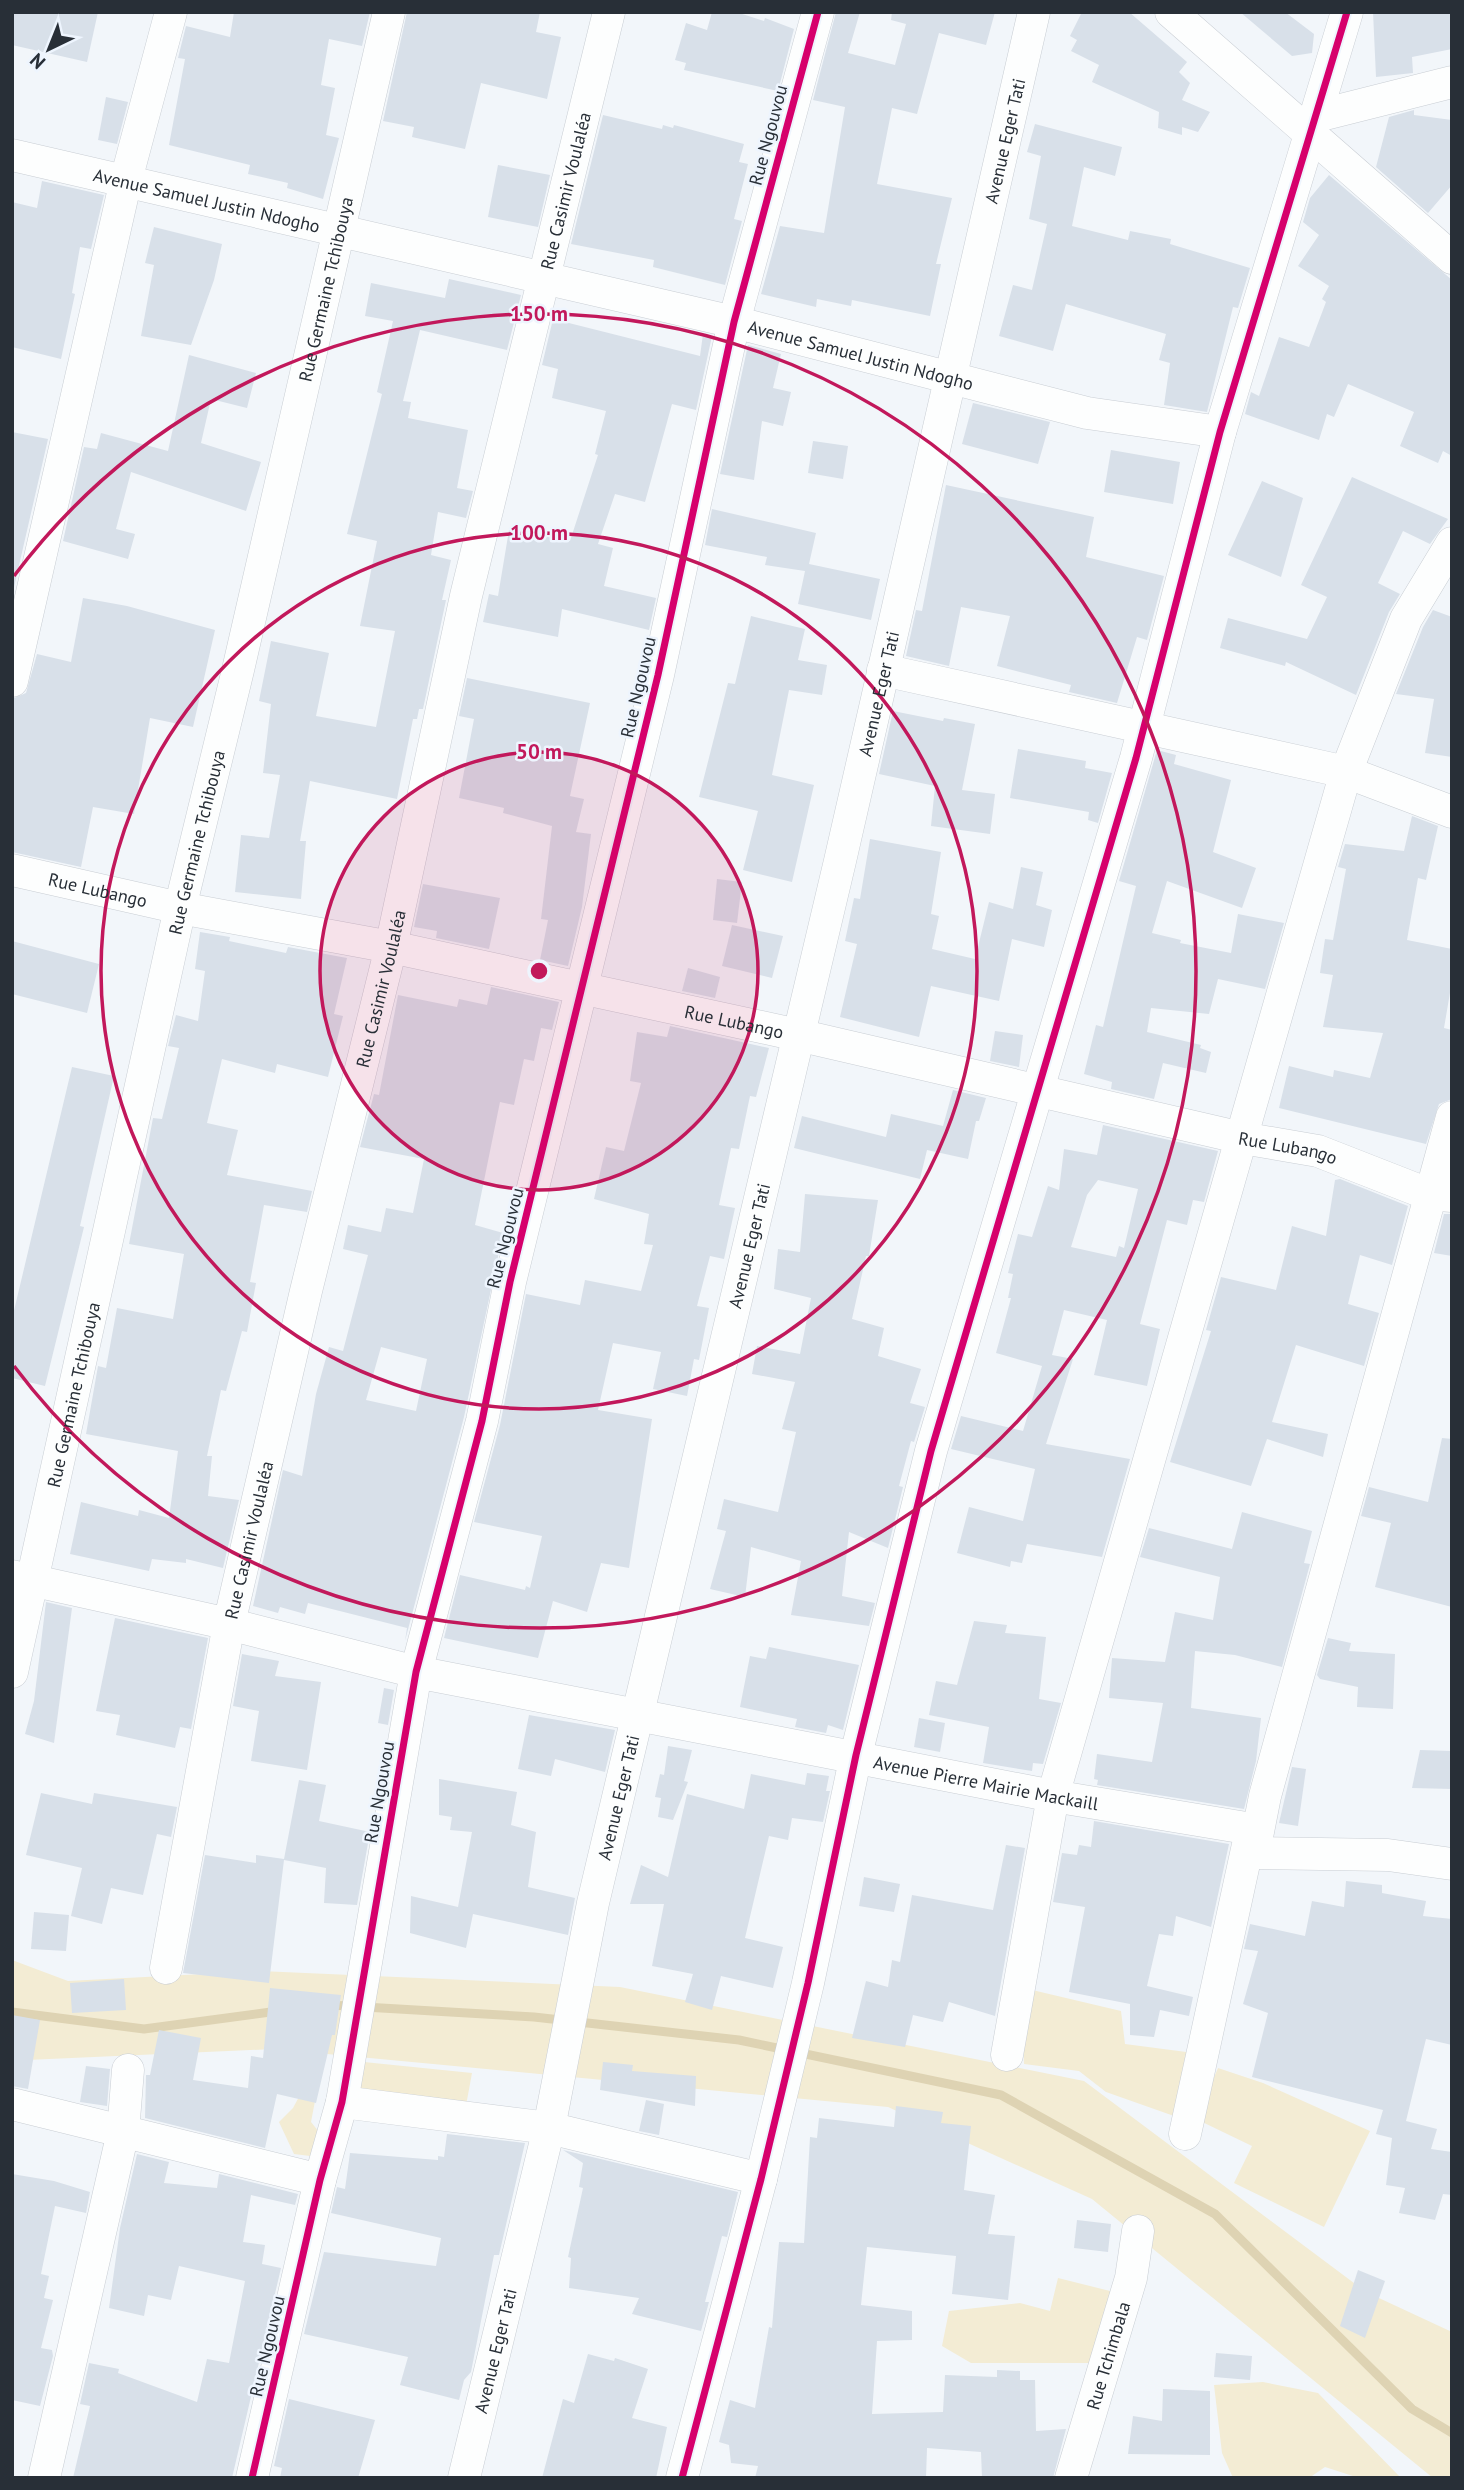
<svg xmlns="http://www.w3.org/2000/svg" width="1464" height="2490" viewBox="0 0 1464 2490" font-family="'PT Sans',sans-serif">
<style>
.green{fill:#f3ecd4}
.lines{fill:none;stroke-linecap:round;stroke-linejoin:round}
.stream{stroke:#ded3b3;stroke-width:9}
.building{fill:#d8e0e9;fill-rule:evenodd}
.minor-casing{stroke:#c9ced4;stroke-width:33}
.minor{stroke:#fdfefe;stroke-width:32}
.cycleway-casing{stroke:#eef5fe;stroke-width:11}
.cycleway{stroke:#d6006c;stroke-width:7}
.ring{fill:none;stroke:#c2185b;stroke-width:3.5}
.labels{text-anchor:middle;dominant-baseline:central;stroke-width:5;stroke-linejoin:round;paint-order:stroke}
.street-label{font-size:18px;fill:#282f37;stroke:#eef5fe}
.centre{fill:#c2185b;stroke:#eef5fe;stroke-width:3.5}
.ring-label{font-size:21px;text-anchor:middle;font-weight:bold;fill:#c2185b;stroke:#eef5fe;stroke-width:5;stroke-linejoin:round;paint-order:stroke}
</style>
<rect width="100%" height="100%" fill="#f2f6fa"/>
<!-- green -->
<g class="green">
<polygon points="12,1960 68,1981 260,1971 620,1987 1084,2081 1366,2292 1452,2332 1452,2478 1433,2478 1092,2199 888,2107 274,2049 27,2060 12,2053"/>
<polygon points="1028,1989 1121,2011 1125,2044 1194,2053 1174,2116 1106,2092 1079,2071 1024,2064 1022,2010"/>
<polygon points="364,2062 472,2073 465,2111 353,2099"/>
<polygon points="1218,2068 1263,2083 1370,2131 1324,2227 1234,2183 1252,2146 1196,2119"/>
<polygon points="300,2095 315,2101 311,2122 319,2132 318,2157 294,2154 279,2122 293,2108"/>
<polygon points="1058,2278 1114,2292 1099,2363 971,2363 942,2346 949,2311 1020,2303 1050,2311"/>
<polygon points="1263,2382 1318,2393 1401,2478 1359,2478 1325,2467 1309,2478 1233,2478 1222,2453 1214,2385"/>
</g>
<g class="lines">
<!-- stream -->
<g class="stream">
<polyline points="330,2005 534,2017 739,2040 1001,2095 1215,2214 1412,2409 1452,2433"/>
<polyline points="12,2012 144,2029 278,2011"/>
</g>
</g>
<!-- building -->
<g class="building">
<polygon points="12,12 98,12 87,62 12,45"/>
<polygon points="234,12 370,12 362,46 329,39 321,85 335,88 326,135 339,138 323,199 287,188 288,183 248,174 250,165 169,145 185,59 178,58 186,26 230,37"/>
<polygon points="407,12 540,12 536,32 561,37 547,99 481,83 465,149 412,137 414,127 383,121"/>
<polygon points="712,12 736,12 764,21 765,18 794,29 778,91 684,70 686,63 675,60 686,23 707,30"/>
<polygon points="836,12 860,12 848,53 895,65 906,24 891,20 892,12 995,12 986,45 939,33 917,114 892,108 877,184 952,198 936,264 941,264 930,316 852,300 851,306 817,299 816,307 761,294 780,226 824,233 845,107 813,100"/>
<polygon points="1082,12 1129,12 1187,62 1179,72 1190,83 1182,100 1210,112 1198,132 1182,127 1182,135 1158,128 1159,112 1092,82 1099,65 1071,51 1077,40 1070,36"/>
<polygon points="1240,12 1285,12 1314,34 1312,53 1292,56"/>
<polygon points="1373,12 1452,12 1452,49 1412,57 1413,73 1376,77"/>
<polygon points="106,97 128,102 117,144 98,140"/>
<polygon points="1414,110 1414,115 1452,120 1452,185 1428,213 1376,167 1389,117"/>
<polygon points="603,115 662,129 663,125 673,128 674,125 744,144 739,162 748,164 734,219 742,221 725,285 653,267 654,260 571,244"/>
<polygon points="1035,124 1122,147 1115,176 1084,167 1072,226 1128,240 1130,231 1171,239 1170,244 1250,268 1238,308 1233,307 1207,412 1164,405 1170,363 1159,360 1166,334 1066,304 1053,351 999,336 1013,285 1032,290 1047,224 1029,219 1041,156 1027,152"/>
<polygon points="498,165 550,175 538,227 488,217"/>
<polygon points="1329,175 1452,280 1452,456 1443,451 1438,463 1400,446 1414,412 1348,384 1334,417 1327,414 1319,440 1245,414 1251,392 1259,396 1279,337 1309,347 1326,302 1322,299 1329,286 1298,266 1319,235 1303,222 1310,198"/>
<polygon points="42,181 104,195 91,249 80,247 72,293 75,294 61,359 12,347 12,202 37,208"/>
<polygon points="154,227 222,244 214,280 191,345 141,336 154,265 145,263"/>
<polygon points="449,279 521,295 507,350 420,330 403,401 411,402 408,418 468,430 457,488 473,491 466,518 438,512 431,555 451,560 442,600 446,600 423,709 419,709 417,719 413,719 397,799 310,781 300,841 306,841 301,899 235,892 241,835 269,838 280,775 263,773 271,704 259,701 271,641 329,653 316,716 376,727 395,631 360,626 377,541 347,534 382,394 377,392 393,321 365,316 371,283 445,298"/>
<polygon points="553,319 700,356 703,334 712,336 696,410 672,404 645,502 615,494 598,544 613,548 604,586 656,598 649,630 562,609 558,637 483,622 489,594 498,596 509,530 570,541 598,455 595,454 606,411 552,398 558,369 542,365"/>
<polygon points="748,345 781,354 773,388 791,392 783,426 762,421 754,480 720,474"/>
<polygon points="189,355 256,373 247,408 211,399 201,443 261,462 246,511 131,472 116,529 135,534 128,559 63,541 84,447 97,449 101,433 168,451"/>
<polygon points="973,403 1050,422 1038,464 962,444"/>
<polygon points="12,432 48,439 12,596"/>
<polygon points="813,441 848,446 843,479 808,473"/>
<polygon points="1111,450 1180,462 1173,504 1104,492"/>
<polygon points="1352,477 1448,519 1430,544 1403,531 1378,583 1400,594 1389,612 1356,695 1286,662 1285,666 1220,648 1228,618 1307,639 1327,597 1301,585"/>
<polygon points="1262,481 1303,498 1281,577 1228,555"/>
<polygon points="946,485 1094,517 1086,557 1164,576 1147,640 1137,637 1117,703 1069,692 1071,685 997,666 1010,616 961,607 949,666 906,656 916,610 922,611"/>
<polygon points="712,509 816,533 809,564 880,579 871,620 798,604 805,571 765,565 767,557 705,545"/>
<polygon points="83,598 127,606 215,630 193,727 150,718 134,814 93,807 81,867 12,852 12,699 26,693 37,654 71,662"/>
<polygon points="1433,610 1452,617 1452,757 1425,753 1434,699 1396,694 1423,627"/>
<polygon points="751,616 805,629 798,660 827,665 822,695 789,690 772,775 814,785 792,882 743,870 758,811 699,797 728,683 735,684"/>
<polygon points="467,678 590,703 570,796 584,799 576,832 591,834 582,907 568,966 540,960 548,920 541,919 552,826 503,813 504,808 459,798 474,719 459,716"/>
<polygon points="893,711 943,721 944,718 975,724 962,790 995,794 990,834 931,826 935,786 879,774"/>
<polygon points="1018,749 1086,761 1085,768 1112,773 1098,823 1088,820 1089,812 1010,798"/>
<polygon points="1157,750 1176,755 1174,764 1231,780 1213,852 1256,868 1242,908 1167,881 1152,933 1181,940 1180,943 1231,953 1238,914 1284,923 1265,989 1218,979 1209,1014 1151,1008 1147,1032 1201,1045 1200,1048 1211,1052 1206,1073 1163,1063 1154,1099 1111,1089 1112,1082 1084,1074 1096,1025 1103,1027 1136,886 1119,881"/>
<polygon points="1412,816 1438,826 1426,880 1418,878 1407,940 1452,949 1452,981 1444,1028 1452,1030 1452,1099 1439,1104 1426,1144 1279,1108 1289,1066 1333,1077 1334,1070 1370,1078 1383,1033 1323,1027 1333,975 1320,973 1325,939 1333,940 1346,869 1338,867 1345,844 1404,851"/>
<polygon points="870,839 941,852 931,914 939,916 932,949 975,959 989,902 1013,909 1021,867 1043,872 1036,905 1052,910 1044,947 1012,939 999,1001 931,986 919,1037 840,1017 857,944 845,941 854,898 860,899"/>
<polygon points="717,879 742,882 737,923 713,920"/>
<polygon points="423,884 500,898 489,949 436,938 437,931 414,927"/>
<polygon points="732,925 783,936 772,978 722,966"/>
<polygon points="200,932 230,937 229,941 286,953 288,947 347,958 334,1014 343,1016 328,1077 277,1064 275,1073 222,1059 207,1123 238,1130 227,1175 312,1191 307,1212 264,1205 250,1282 256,1283 247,1332 242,1331 226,1391 221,1390 207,1456 212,1456 208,1496 239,1500 223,1568 186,1559 186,1563 152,1559 149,1571 70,1554 81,1502 138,1516 139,1510 169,1518 178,1451 86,1434 98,1366 106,1368 117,1308 173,1319 184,1254 129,1244 153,1118 162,1119 179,1048 168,1046 176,1015 198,1021 205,971 195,969"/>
<polygon points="12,941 99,964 87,1013 12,994"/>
<polygon points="688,968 720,977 715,998 682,991"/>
<path d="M491,987L559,1002L552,1030L541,1028L534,1061L524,1059L514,1105L500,1102L475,1225L503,1233L464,1417L405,1641L407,1628L308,1603L305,1614L280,1607L278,1613L253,1606L283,1470L302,1476L316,1394L329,1347L343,1351L368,1255L343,1249L348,1225L381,1232L386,1208L413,1213L424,1159L360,1147L374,1094L379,1095L398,995L457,1007L459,999L487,1005ZM381,1347L427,1359L416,1411L366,1400Z"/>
<polygon points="670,1026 769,1048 756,1097 750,1096 739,1149 731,1148 719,1205 735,1208 724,1259 710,1256 697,1306 709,1308 699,1360 694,1359 687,1396 653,1389 661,1352 613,1343 598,1410 652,1419 629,1568 601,1563 587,1612 553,1601 538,1658 444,1638 460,1575 525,1590 526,1586 530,1588 542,1536 474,1522 500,1425 526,1294 580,1305 585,1280 641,1291 653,1245 644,1244 649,1214 594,1199 606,1147 624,1151 641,1083 630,1081 637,1032 667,1037"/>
<polygon points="995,1031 1023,1035 1019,1067 990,1061"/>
<polygon points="72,1067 114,1076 80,1226 84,1227 45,1386 12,1378 12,1319"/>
<polygon points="953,1090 986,1098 979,1121 976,1121 968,1159 927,1150 920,1179 794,1148 802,1116 886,1137 891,1114 943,1126"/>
<path d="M1103,1125L1218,1151L1204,1202L1193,1200L1187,1225L1167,1220L1140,1324L1160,1329L1147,1386L1094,1375L1107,1320L1064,1310L1052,1355L1073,1359L1046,1444L1130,1459L1102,1557L1027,1544L1022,1563L1011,1561L1010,1567L957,1553L969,1507L1023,1521L1035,1469L951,1449L961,1416L1023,1431L1042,1366L996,1353L1011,1298H1008L1013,1274L1008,1273L1018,1234L1032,1237L1048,1186L1059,1190L1064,1149L1097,1155ZM1098,1180L1138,1189L1124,1248L1119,1246L1116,1257L1071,1247L1087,1195Z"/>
<polygon points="1340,1179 1408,1206 1392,1265 1360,1255 1348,1304 1379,1313 1364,1366 1296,1345 1272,1422 1328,1434 1323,1457 1267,1439 1251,1486 1170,1462 1211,1331 1206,1330 1221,1277 1276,1290 1292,1226 1326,1236 1335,1180"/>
<polygon points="805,1194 878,1200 869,1256 866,1256 852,1319 884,1328 878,1356 921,1369 910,1403 925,1407 914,1442 911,1441 899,1486 903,1487 888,1548 849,1532 842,1596 875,1603 869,1626 791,1615 801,1561 751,1547 745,1597 710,1589 726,1531 717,1529 724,1499 778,1512 796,1432 782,1429 795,1382 752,1374 757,1346 800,1354 811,1298 774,1289 778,1249 800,1252"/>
<polygon points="1444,1214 1452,1214 1452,1256 1434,1253"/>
<polygon points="1442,1438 1452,1439 1452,1607 1375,1587 1391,1523 1361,1516 1369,1487 1428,1502"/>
<polygon points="1242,1512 1312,1531 1304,1563 1310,1564 1282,1667 1235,1655 1195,1651 1191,1708 1261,1718 1256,1761 1244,1809 1097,1785 1098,1780 1094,1779 1097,1754 1152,1762 1163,1703 1109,1698 1112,1658 1165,1662 1175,1612 1213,1620 1220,1577 1140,1557 1149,1528 1232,1549"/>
<polygon points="46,1602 72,1608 54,1743 25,1734 34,1701"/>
<polygon points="115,1618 208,1638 191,1729 180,1727 175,1748 116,1735 120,1715 96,1711"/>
<polygon points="974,1621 1007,1625 1005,1633 1046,1637 1039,1699 1061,1703 1043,1764 1033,1763 1032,1771 983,1763 989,1727 929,1715 936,1681 957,1685"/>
<polygon points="1328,1638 1351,1643 1349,1651 1395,1654 1393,1709 1357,1707 1358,1687 1320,1679 1317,1675"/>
<polygon points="769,1647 859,1665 843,1730 828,1725 826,1733 795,1727 797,1719 740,1707 750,1656 766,1659"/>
<polygon points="242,1654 279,1661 275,1676 321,1682 307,1770 251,1761 259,1711 233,1706"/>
<polygon points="384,1688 394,1690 388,1725 378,1723"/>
<polygon points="529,1715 615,1730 605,1772 555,1759 551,1776 518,1769"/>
<polygon points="919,1718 945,1723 940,1752 914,1747"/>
<polygon points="668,1746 692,1750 684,1781 688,1782 673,1820 658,1817 661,1798 655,1797 660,1774 664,1775"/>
<polygon points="1420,1750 1452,1751 1452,1789 1412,1788"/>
<polygon points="1292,1767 1306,1769 1298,1826 1279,1823"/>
<polygon points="807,1773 829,1776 826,1791 830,1791 823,1822 792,1818 788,1840 769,1836 745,1938 783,1947 773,1988 721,1976 712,2010 685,2002 693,1974 652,1966 664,1904 630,1904 641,1865 668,1877 687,1794 744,1809 751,1774 805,1785"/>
<polygon points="439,1779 517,1792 511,1825 536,1832 528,1887 575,1898 568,1935 473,1914 466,1948 410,1933 411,1896 458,1907 472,1832 450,1830 452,1817 439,1815"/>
<polygon points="299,1780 326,1785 319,1821 370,1832 357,1905 324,1903 326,1868 284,1860 269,1983 183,1973 205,1855 256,1863 256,1855 284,1859"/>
<polygon points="41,1793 92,1804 94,1793 177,1807 171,1837 157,1834 143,1895 111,1888 102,1924 71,1916 82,1868 26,1855"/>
<polygon points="1094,1821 1229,1844 1211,1927 1176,1916 1173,1936 1159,1934 1147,1986 1193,1997 1189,2016 1160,2010 1154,2037 1130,2035 1130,2004 1069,1992 1085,1907 1053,1902 1062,1853 1077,1855 1079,1845 1091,1847"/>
<polygon points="1006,1845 1025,1848 995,2016 949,2002 943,2022 913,2015 905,2047 852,2038 866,1981 888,1987 892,1960 900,1962 912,1895 993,1910"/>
<polygon points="864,1877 900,1884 894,1912 859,1906"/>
<polygon points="1346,1881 1382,1885 1382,1893 1426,1901 1423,1916 1452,1919 1452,2045 1426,2039 1406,2121 1437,2129 1431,2149 1452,2152 1452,2195 1443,2194 1435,2220 1399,2213 1405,2188 1386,2185 1392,2138 1376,2134 1383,2110 1252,2077 1268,2013 1243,2004 1258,1951 1244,1949 1250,1924 1305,1936 1312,1901 1344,1907"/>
<polygon points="34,1912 69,1915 66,1951 31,1949"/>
<polygon points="124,1979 126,2010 72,2013 70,1983"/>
<polygon points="270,1988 341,1995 335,2035 332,2035 316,2103 277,2094 265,2148 145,2118 146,2075 150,2075 159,2030 201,2038 193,2080 248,2088 251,2056 263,2058"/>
<polygon points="12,2015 40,2020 28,2089 12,2086"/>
<polygon points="603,2062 633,2065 632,2071 696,2076 695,2106 600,2090"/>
<polygon points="86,2066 110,2069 107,2106 80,2102"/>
<polygon points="646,2100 664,2104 659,2135 639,2131"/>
<polygon points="896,2106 943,2112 941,2123 971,2126 964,2190 995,2195 988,2234 1015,2236 1008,2300 952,2294 956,2256 867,2247 861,2305 912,2311 912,2340 877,2341 872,2414 943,2412 945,2375 997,2377 997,2370 1020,2371 1020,2380 1035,2380 1036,2431 1066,2429 1053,2478 982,2478 981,2452 927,2448 926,2478 755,2478 758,2466 731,2463 729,2445 719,2442 730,2400 755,2408 769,2327 772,2328 779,2242 804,2243 810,2137 817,2138 819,2118 894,2127"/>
<polygon points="447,2134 525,2143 499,2255 494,2255 471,2372 464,2380 459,2400 400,2385 408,2357 304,2334 324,2252 436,2266 441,2238 331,2213 337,2187 345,2189 350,2153 438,2160 438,2156 444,2157"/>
<polygon points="563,2150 738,2192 727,2237 722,2236 705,2302 709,2302 701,2331 632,2314 639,2298 569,2288 571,2258 568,2257 583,2188 579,2187 583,2163"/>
<polygon points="137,2154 169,2162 164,2183 217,2188 219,2174 298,2194 295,2205 251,2195 243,2242 265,2245 262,2264 281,2268 232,2478 73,2478 90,2406 80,2404 89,2363 119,2369 118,2373 197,2402 207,2359 229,2363 245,2281 179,2266 171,2300 148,2295 144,2316 109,2308 120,2228"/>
<polygon points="12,2174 54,2181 90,2192 86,2213 55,2206 41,2274 49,2276 44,2298 53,2300 41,2348 52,2350 53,2356 40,2406 12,2400"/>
<polygon points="1077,2220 1111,2224 1108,2252 1074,2248"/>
<polygon points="1358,2270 1385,2281 1365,2338 1340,2326"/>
<polygon points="1216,2353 1252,2356 1250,2380 1214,2377"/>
<polygon points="588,2354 614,2361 615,2358 648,2369 632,2418 667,2427 656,2478 542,2478 563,2399 574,2403"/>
<polygon points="1163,2389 1210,2391 1210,2455 1128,2454 1133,2416 1162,2421"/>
<polygon points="289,2399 375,2420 358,2478 280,2478 282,2468 274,2466"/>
</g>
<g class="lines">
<defs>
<g id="minor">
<polyline points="1171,12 1452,258"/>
<polyline points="1317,116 1452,82"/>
<path id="s1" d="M12,155L734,322L1087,413L1220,432"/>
<polyline points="883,670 1346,772 1452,812"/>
<polyline points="12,681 126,180 171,12"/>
<path id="s2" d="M12,870L180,908L391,947L798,1035L1242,1138L1318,1151L1428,1194L1452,1196"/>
<path id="s3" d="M12,1576L229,1624L416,1672L1053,1796L1252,1829L1254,1853L1388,1855L1452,1864"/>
<path id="s4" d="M12,1672L180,908L238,670L389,12"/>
<polyline points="1254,1852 1265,1796 1452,1117"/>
<path id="s5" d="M166,1968L229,1624L306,1291L391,947L466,596L609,12"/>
<polyline points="1007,2055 1053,1796 1346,772 1406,619 1452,543"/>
<polyline points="342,2102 549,2128 761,2179"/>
<polyline points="12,2104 320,2180"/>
<polyline points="1185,2134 1251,1831"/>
<polyline points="44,2478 123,2132 128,2070"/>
<polyline points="252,2478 320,2180 342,2102 416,1672 482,1421 510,1282 658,675 734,322 818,12"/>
<path id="s6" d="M464,2478L549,2128L593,1903L840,861L1034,12"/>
<polyline points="682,2478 761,2179 808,1983 856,1755 931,1451 1136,758 1220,432 1347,12"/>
<path id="s7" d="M1071,2478L1131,2278L1138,2231"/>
</g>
</defs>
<!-- minor casing -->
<use href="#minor" class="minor-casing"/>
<!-- minor -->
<use href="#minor" class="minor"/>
<defs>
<g id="cycleway">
<polyline points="252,2478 320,2180 342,2102 416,1672 482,1421 510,1282 658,675 734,322 818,12"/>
<polyline points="682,2478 761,2179 808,1983 856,1755 931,1451 1136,758 1220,432 1347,12"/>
</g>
</defs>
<!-- cycleway casing -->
<use href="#cycleway" class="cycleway-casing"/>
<!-- cycleway -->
<use href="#cycleway" class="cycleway"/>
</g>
<!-- distance rings -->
<circle cx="539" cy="971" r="219" fill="#c2185b" fill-opacity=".12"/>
<g class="ring">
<circle cx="539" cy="971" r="219"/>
<circle cx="539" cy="971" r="438"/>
<path d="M14 576A657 657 0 1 1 14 1366"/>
</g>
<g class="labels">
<!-- street labels -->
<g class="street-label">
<text transform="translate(768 135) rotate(-75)">Rue Ngouvou</text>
<text stroke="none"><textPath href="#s6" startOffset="2399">Avenue Eger Tati</textPath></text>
<text stroke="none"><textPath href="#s5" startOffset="1822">Rue Casimir Voulaléa</textPath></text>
<text stroke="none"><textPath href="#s1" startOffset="200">Avenue Samuel Justin Ndogho</textPath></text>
<text stroke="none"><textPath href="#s4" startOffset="1418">Rue Germaine Tchibouya</textPath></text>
<text stroke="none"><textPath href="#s1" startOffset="872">Avenue Samuel Justin Ndogho</textPath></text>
<text transform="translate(638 687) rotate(-77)">Rue Ngouvou</text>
<text stroke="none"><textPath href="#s6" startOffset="1832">Avenue Eger Tati</textPath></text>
<text stroke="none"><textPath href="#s4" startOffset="850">Rue Germaine Tchibouya</textPath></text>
<text stroke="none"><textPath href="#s2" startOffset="88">Rue Lubango</textPath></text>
<text stroke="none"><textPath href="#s5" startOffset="1003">Rue Casimir Voulaléa</textPath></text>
<text stroke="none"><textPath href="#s2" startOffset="738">Rue Lubango</textPath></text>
<text stroke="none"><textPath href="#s2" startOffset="1306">Rue Lubango</textPath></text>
<text transform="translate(505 1238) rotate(-76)">Rue Ngouvou</text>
<text stroke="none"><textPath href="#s6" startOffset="1265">Avenue Eger Tati</textPath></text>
<text stroke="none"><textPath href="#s4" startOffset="284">Rue Germaine Tchibouya</textPath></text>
<text stroke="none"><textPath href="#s5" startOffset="436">Rue Casimir Voulaléa</textPath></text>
<text stroke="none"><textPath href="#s3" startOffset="996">Avenue Pierre Mairie Mackaill</textPath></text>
<text transform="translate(379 1792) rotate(-80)">Rue Ngouvou</text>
<text stroke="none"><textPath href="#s6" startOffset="698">Avenue Eger Tati</textPath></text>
<text transform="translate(267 2346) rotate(-77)">Rue Ngouvou</text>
<text stroke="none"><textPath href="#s6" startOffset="131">Avenue Eger Tati</textPath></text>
<text stroke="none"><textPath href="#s7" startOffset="128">Rue Tchimbala</textPath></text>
</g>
</g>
<circle cx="539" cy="971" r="10" class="centre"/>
<g class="ring-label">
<text x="539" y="321">150 m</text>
<text x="539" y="540">100 m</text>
<text x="539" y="759">50 m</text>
</g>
<!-- border -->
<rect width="1464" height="2490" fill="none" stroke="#282f37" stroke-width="28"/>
<!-- north arrow -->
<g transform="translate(49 49) rotate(223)" stroke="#eef5fe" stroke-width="5" paint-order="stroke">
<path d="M0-5L12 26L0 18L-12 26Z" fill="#282f37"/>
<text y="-10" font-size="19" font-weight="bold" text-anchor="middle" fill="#282f37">N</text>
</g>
</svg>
